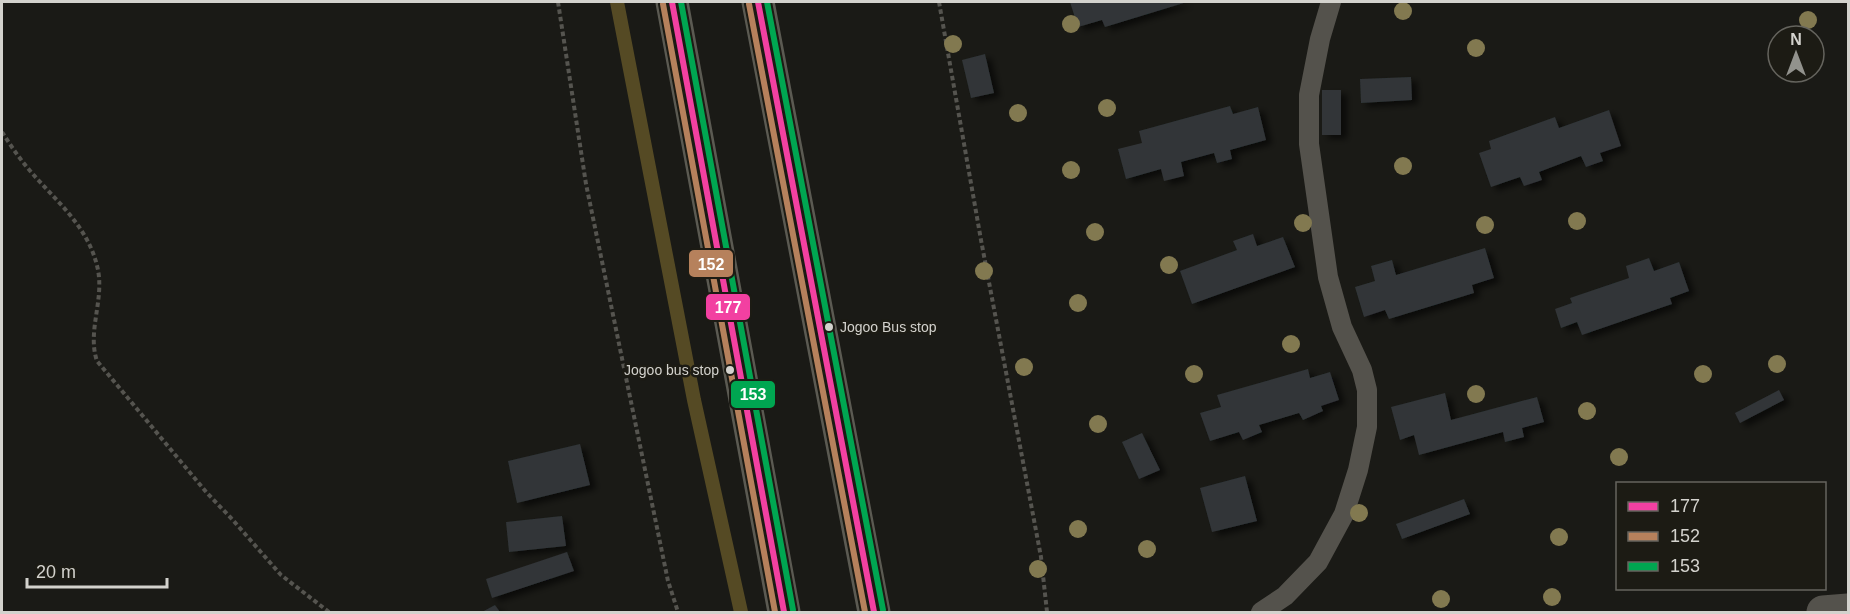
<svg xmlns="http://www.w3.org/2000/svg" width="1850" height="614" viewBox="0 0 1850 614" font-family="Arial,sans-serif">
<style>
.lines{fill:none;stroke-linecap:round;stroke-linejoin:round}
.stream{stroke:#554a24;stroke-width:14}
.building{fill:#303538;filter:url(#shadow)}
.path{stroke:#55544f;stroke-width:4;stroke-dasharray:4.5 3;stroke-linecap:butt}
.lane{stroke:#54524c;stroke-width:20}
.street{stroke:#54524c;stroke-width:33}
.highway{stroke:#5b5a52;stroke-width:33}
.bus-1-casing{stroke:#1c1b14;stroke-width:10}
.bus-2-casing{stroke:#1c1b14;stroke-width:10}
.bus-3-casing{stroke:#1c1b14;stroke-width:10}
.bus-1{stroke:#f240a1;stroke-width:6}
.bus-2{stroke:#b6815c;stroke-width:6}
.bus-3{stroke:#00a651;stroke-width:6}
.tree{fill:#827950}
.bus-dot{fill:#d3d2cd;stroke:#1c1b14;stroke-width:2}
.labels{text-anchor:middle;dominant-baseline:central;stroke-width:5;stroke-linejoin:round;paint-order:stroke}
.bus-label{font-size:14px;fill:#d3d2cd;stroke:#1c1b14;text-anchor:start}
.line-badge{stroke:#1c1b14;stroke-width:2}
.badge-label{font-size:16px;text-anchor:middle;font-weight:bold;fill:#fff}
</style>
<defs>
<filter id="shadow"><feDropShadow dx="6" dy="4" stdDeviation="3" flood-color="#0009"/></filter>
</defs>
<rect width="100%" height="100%" fill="#1a1a16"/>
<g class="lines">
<!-- stream -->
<polyline class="stream" points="617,2 694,400 741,612"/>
</g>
<!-- building -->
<g class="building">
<polygon points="1070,2 1187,2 1105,27 1102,20 1078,27"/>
<polygon points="985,54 994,93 971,98 962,60"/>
<polygon points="1411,77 1412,100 1361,103 1360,79"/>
<rect x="1322" y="90" width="19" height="45"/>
<polygon points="1230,106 1233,114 1258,107 1266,140 1230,150 1232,159 1217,163 1214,153 1181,162 1184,176 1164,181 1161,169 1126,179 1118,149 1142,143 1139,131"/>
<polygon points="1609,110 1621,146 1600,153 1603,161 1586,167 1581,156 1539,172 1542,180 1524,186 1520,177 1491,187 1479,153 1491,149 1489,141 1555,117 1559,128"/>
<polygon points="1253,234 1257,246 1283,237 1295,267 1192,304 1180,271 1237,250 1233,241"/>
<polygon points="1485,248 1494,278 1472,285 1474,293 1389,319 1385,310 1364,317 1355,287 1375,281 1371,266 1392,260 1396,275"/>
<polygon points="1649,258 1654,271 1679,262 1689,291 1670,298 1672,304 1582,335 1577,322 1561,328 1555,309 1572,303 1570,298 1629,278 1626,266"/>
<polygon points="1308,369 1310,378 1330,372 1339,400 1321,406 1323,411 1303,420 1299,413 1259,425 1262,432 1243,440 1239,432 1210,441 1200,413 1221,407 1217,395"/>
<polygon points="1779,390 1784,400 1740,423 1735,413"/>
<polygon points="1445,393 1451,420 1537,397 1544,422 1522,428 1524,437 1505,442 1503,432 1419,455 1414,435 1400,440 1391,407"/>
<polygon points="1142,433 1160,470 1139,479 1122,442"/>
<polygon points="580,444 590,485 517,503 508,461"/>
<polygon points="1245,476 1257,521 1212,532 1200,488"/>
<polygon points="1464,499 1470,514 1402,539 1396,524"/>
<polygon points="562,516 566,546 509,552 506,522"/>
<polygon points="567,552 574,571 492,598 486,579"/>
<polygon points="495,605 500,612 482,612"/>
</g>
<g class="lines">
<!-- path -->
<g class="path">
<polyline points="558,2 586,184 668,581 678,612"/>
<polyline points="939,2 981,240 1041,557 1047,612"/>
<path d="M2,132C9,143 17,155 26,166C53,199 89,225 98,270C104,301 87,332 97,361L207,493L231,518L281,575L329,612"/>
</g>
<!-- lane -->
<polyline class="lane" points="1261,612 1285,596 1318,562 1344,514 1358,470 1367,427 1367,390 1362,370 1342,327 1328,277 1309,144 1309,95 1320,39 1331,2"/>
<!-- street -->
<polyline class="street" points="1823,612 1848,610"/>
<!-- highway -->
<g class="highway">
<polyline points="672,2 784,612"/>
<polyline points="758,2 874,612"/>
</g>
<defs>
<g id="bus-1">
<polyline points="672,2 784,612"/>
<polyline points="758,2 874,612"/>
</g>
<g id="bus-2">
<polyline points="663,4 775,612"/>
<polyline points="749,4 865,612"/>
</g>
<g id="bus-3">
<polyline points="681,2 793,610"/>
<polyline points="767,2 883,610"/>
</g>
</defs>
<!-- bus-1 casing -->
<use href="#bus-1" class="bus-1-casing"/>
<!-- bus-2 casing -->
<use href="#bus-2" class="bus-2-casing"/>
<!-- bus-3 casing -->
<use href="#bus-3" class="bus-3-casing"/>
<!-- bus-1 -->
<use href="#bus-1" class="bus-1"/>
<!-- bus-2 -->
<use href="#bus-2" class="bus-2"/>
<!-- bus-3 -->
<use href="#bus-3" class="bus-3"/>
</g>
<!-- trees -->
<g class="tree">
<circle cx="1403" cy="11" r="9"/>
<circle cx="1808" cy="20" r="9"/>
<circle cx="1071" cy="24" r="9"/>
<circle cx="953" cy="44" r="9"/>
<circle cx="1476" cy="48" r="9"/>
<circle cx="1107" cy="108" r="9"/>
<circle cx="1018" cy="113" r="9"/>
<circle cx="1403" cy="166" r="9"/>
<circle cx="1071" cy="170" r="9"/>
<circle cx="1577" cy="221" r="9"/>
<circle cx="1303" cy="223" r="9"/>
<circle cx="1485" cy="225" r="9"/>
<circle cx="1095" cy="232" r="9"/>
<circle cx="1169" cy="265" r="9"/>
<circle cx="984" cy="271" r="9"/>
<circle cx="1078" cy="303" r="9"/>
<circle cx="1291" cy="344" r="9"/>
<circle cx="1777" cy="364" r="9"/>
<circle cx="1024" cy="367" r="9"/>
<circle cx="1194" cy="374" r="9"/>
<circle cx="1703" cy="374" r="9"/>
<circle cx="1476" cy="394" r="9"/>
<circle cx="1587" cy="411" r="9"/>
<circle cx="1098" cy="424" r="9"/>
<circle cx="1619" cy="457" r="9"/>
<circle cx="1359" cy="513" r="9"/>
<circle cx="1078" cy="529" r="9"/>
<circle cx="1559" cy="537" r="9"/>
<circle cx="1147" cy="549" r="9"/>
<circle cx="1038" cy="569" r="9"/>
<circle cx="1552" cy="597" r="9"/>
<circle cx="1441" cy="599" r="9"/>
</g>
<!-- markers -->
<g class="bus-dot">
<circle cx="829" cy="327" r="5"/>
<circle cx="730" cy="370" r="5"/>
</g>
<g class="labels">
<!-- bus labels -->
<g class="bus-label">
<text x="840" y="327">Jogoo Bus stop</text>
<text x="719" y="370" text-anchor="end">Jogoo bus stop</text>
</g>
</g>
<g class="line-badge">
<rect x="688" y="249" width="46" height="29" rx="6" fill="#b6815c"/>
<rect x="705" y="293" width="46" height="28" rx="6" fill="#f240a1"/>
<rect x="730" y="380" width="46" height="29" rx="6" fill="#00a651"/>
</g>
<g class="badge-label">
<text x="711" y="270">152</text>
<text x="728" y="313">177</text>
<text x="753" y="400">153</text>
</g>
<!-- border -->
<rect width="1850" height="614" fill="none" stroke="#d3d2cd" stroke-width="6"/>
<!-- legend -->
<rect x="1616" y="482" width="210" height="108" fill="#1c1b14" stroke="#65645e" stroke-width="1.5"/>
<rect x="1628" y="502" width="30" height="9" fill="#f240a1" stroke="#65645e" stroke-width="1.5"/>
<text x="1670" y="512" font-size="18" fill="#d3d2cd">177</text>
<rect x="1628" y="532" width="30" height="9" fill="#b6815c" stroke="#65645e" stroke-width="1.5"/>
<text x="1670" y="542" font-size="18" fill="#d3d2cd">152</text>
<rect x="1628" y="562" width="30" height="9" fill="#00a651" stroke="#65645e" stroke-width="1.5"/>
<text x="1670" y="572" font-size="18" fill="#d3d2cd">153</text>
<!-- north arrow -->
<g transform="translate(1796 54)"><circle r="28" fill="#1c1b14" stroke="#65645e" stroke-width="1.5"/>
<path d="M0-4.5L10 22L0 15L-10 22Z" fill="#92928d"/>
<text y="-9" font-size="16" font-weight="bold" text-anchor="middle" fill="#d3d2cd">N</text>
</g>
<!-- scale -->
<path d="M27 578v9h140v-9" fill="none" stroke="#d3d2cd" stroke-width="3"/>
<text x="36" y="578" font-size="18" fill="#d3d2cd" stroke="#1c1b14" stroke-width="4.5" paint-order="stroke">20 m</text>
</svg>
